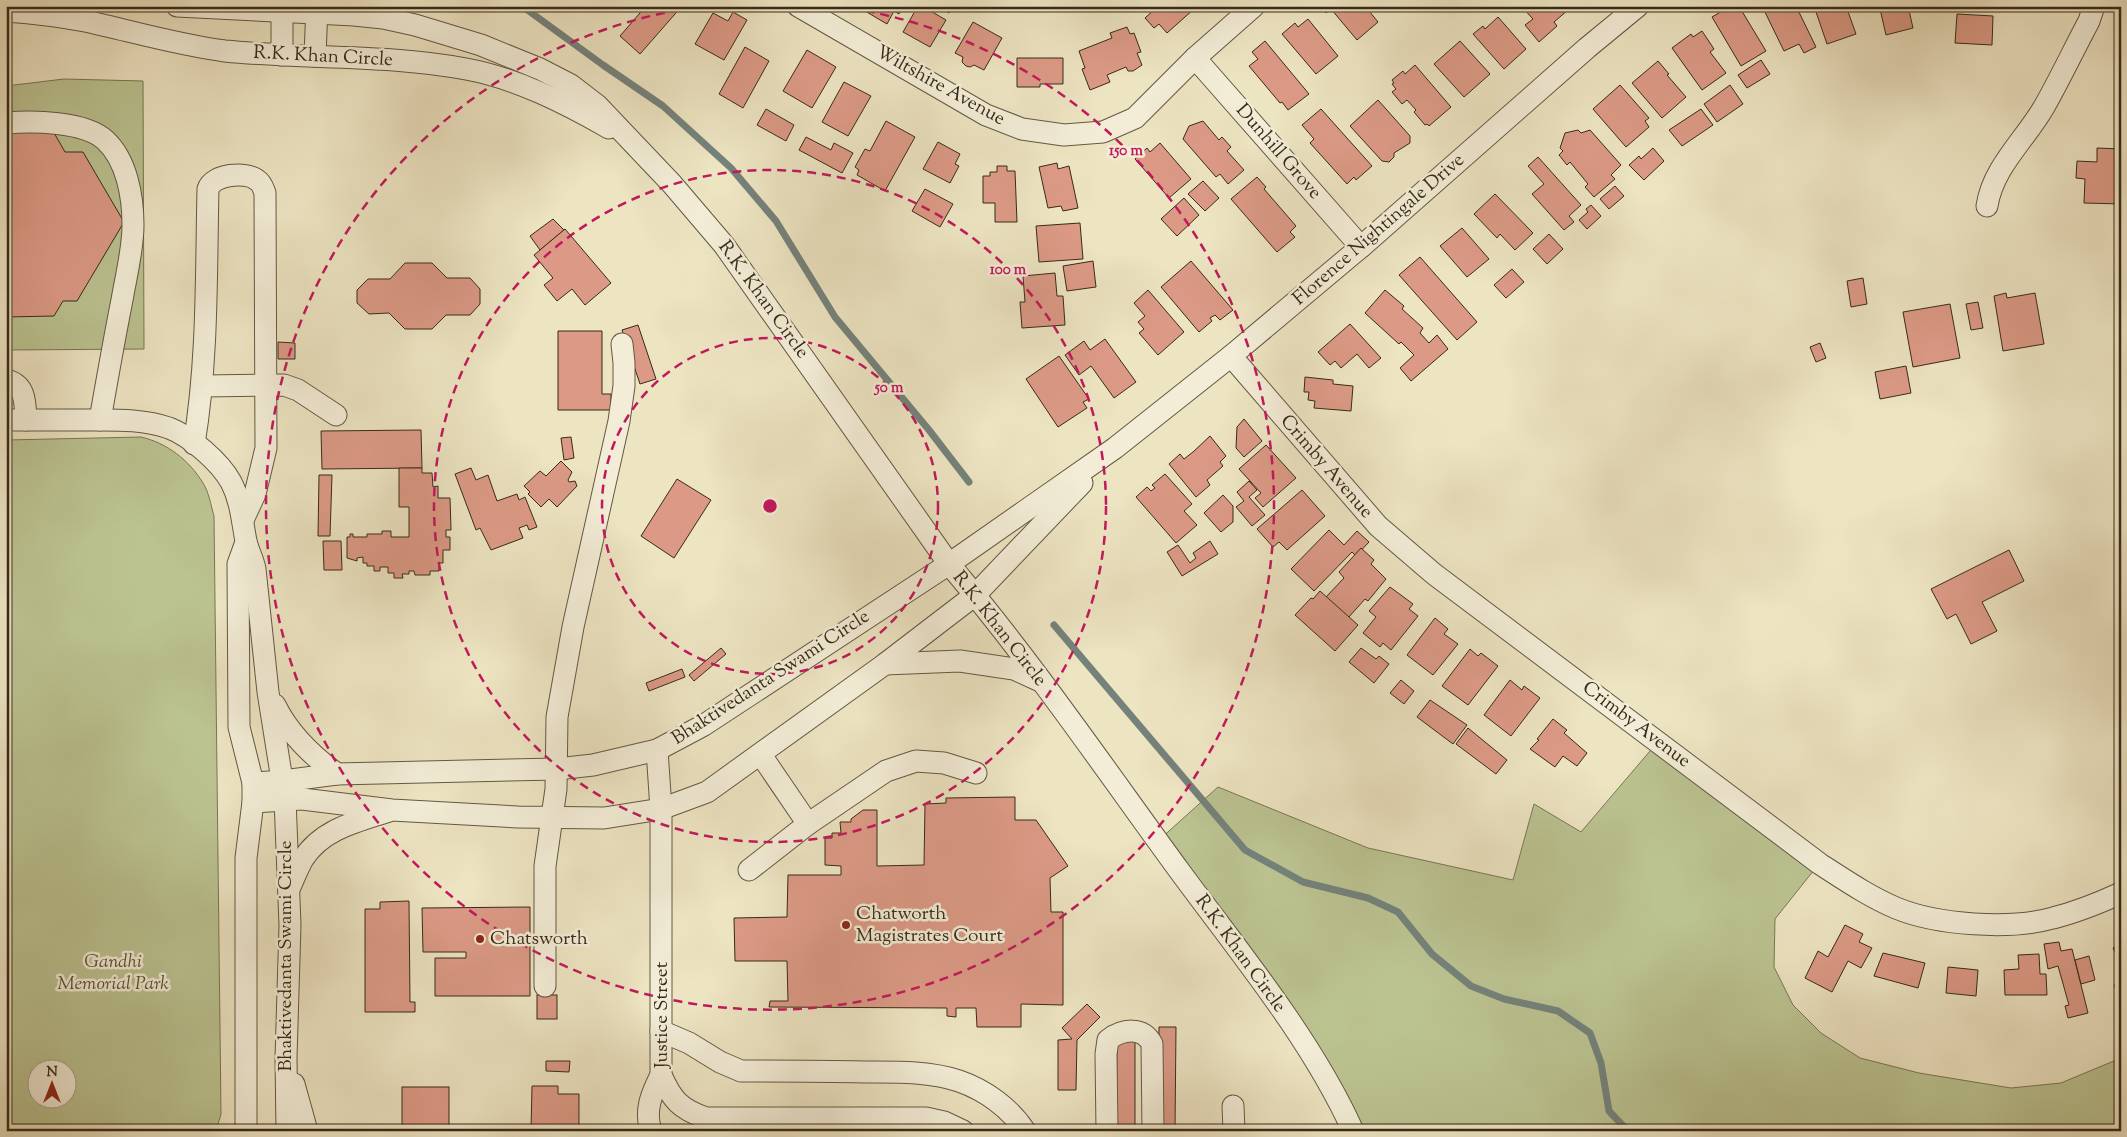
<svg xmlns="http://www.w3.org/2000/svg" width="2127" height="1137" viewBox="0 0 2127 1137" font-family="'Sorts Mill Goudy',serif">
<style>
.green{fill:#bbc391;stroke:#797655;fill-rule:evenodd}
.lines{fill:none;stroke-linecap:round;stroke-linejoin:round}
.stream{stroke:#74827b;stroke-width:7}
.building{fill:#dc9a86;stroke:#372a19}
.minor-casing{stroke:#645843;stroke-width:23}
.minor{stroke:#f3edd7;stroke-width:21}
.ring{fill:none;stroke:#c2185b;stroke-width:2.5;stroke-dasharray:9 6}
.poi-dot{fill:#8f2418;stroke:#f3edd7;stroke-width:2}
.labels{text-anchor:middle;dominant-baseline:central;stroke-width:5;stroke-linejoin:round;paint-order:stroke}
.street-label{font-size:19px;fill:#372a19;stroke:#f3edd7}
.poi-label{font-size:19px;fill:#372a19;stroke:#f3edd7;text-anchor:start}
.park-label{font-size:19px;font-style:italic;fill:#585037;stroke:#f3edd7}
.centre{fill:#c2185b;stroke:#f3edd7;stroke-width:2.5}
.ring-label{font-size:15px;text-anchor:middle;font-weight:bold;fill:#c2185b;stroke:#f3edd7;stroke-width:5;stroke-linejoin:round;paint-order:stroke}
</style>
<rect width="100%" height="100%" fill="#ede4c2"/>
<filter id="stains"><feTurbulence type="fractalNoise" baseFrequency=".004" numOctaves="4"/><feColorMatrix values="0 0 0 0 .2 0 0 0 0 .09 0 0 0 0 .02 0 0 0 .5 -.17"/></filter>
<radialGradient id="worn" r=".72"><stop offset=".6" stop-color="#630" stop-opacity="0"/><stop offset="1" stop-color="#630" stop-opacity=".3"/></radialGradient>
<!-- green -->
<g class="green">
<polygon points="64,79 143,81 144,349 6,350 6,86"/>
<path d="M141,437C167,443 189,460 203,483C209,492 211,506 214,516L221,1114L216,1131H6V440ZM38,1070H68V1100H38Z"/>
<polygon points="1656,744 1818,865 1775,919 1774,967 1793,1005 1821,1033 1860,1058 1919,1073 2011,1088 2061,1083 2121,1058 2121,1131 1356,1131 1159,840 1218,787 1368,848 1513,880 1534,804 1581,832"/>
</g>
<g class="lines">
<!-- stream -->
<g class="stream">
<polyline points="522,6 603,65 663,106 731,168 776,221 835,317 929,430 969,482"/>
<polyline points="1054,625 1245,850 1303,882 1368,898 1398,912 1432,954 1471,986 1504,999 1558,1011 1590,1033 1601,1063 1609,1111 1628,1131"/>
</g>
</g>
<!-- building -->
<g class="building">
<polygon points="646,6 682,6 640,54 620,36"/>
<polygon points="868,6 903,6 899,14 894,11 887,24 865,11"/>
<polygon points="918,6 922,6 946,20 930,47 903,32"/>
<polygon points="937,6 953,6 949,13"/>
<polygon points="1154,6 1191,6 1194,9 1167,33 1159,24 1154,28 1145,18 1156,8"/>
<polygon points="1320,6 1365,6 1378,22 1357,40 1331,9 1326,13"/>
<polygon points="1521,6 1564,6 1568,10 1554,22 1557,26 1539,42 1525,25 1533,19"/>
<polygon points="1762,6 1796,6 1816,47 1804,53 1799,44 1784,51"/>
<polygon points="1814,6 1846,6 1856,34 1827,44"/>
<polygon points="1875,6 1908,6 1913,28 1886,35 1880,9 1876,10"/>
<polygon points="1729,7 1732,12 1740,8 1766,51 1741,66 1712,17"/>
<polygon points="733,12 747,20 724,60 695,44 713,13 728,21"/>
<polygon points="1957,14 1993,16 1992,45 1955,43"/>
<polygon points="1498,17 1526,49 1504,69 1473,34 1483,26 1485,29"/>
<polygon points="1308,19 1338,56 1316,74 1282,34 1295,23 1298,27"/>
<polygon points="973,22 1002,38 984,70 974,65 970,67 966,66 962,62 963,57 955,53"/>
<polygon points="1127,27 1130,34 1134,33 1141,52 1137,53 1142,65 1133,71 1128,71 1126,67 1107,75 1110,82 1090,90 1082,69 1085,68 1079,51 1112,38 1110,33"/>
<polygon points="1702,31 1714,49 1710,52 1726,73 1702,90 1672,48 1691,34 1693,37"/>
<polygon points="1265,41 1309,94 1288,110 1282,102 1280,103 1249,66 1258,59 1252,52"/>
<polygon points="1460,41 1490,74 1464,97 1434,64"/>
<polygon points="745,47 769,61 743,108 719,94"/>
<polygon points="807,50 836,67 812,108 783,91"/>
<polygon points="1017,58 1063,58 1063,84 1040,84 1040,87 1017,87"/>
<polygon points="1761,60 1770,74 1747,88 1738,75"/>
<polygon points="1658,61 1669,74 1667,75 1686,97 1662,118 1632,83"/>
<polygon points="1415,65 1451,107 1429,126 1427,124 1425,125 1414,112 1416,110 1407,100 1402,104 1392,92 1396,89 1392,84 1394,83 1392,80 1403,71 1405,74"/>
<polygon points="844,82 871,96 848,136 822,122"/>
<polygon points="1620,85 1649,118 1645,121 1649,127 1626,147 1593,109"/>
<polygon points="1730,85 1743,104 1717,122 1704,104"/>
<polygon points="1378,100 1410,136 1410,143 1394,153 1394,157 1389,162 1382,161 1350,126"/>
<polygon points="766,109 794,125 786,141 757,125"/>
<polygon points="1321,109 1372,166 1356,180 1354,177 1347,184 1310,143 1314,139 1302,125"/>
<polygon points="1701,109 1713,125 1682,146 1669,130"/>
<polygon points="886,121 915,137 885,191 857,175 859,170 855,167 865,149 870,151"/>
<polygon points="1203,121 1219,140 1222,137 1231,147 1227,151 1244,170 1228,184 1220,174 1216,177 1183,139 1189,126"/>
<polygon points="1578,130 1581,133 1590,130 1621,165 1611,175 1615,179 1594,197 1585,187 1588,184 1570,162 1567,165 1559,155 1563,151 1560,148 1565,133"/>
<polygon points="6,131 53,131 65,152 83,152 124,222 77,301 63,301 54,316 6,317"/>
<polygon points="806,137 831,150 834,143 853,153 842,173 799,150"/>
<polygon points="938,142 960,154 955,164 959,166 950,183 923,169"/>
<polygon points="1160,143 1191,179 1169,198 1135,159 1147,148 1150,152"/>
<polygon points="1653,148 1664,161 1644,180 1629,165 1639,156 1641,159"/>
<polygon points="2097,148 2121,149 2121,204 2084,203 2085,179 2076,178 2077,161 2097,162"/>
<polygon points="1538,157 1581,205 1569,216 1574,222 1564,230 1532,194 1544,184 1528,166"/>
<polygon points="1057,163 1058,169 1069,166 1078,208 1063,211 1061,206 1048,208 1039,167"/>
<polygon points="997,166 1007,166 1007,171 1015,171 1017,222 995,222 995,203 983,203 983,176 990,176 990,172 997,172"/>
<polygon points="1257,177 1266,187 1264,189 1296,226 1290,232 1295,237 1277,252 1231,199"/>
<polygon points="1203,181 1219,198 1205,211 1188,194"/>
<polygon points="1615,186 1624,196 1609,209 1600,199"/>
<polygon points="925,189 953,204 940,227 912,211"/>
<polygon points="1495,194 1533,233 1515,250 1500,234 1497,238 1474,214"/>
<polygon points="1184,198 1199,215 1177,236 1161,219"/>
<polygon points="1591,205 1601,216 1587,229 1579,220 1588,212 1586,209"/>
<polygon points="553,219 564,230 540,250 530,236"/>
<polygon points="1080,223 1083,259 1039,262 1036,226"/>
<polygon points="1462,228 1489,259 1467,277 1440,246"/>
<polygon points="565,229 611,283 585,305 572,289 557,301 544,285 553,278 534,255"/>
<polygon points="1549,234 1563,249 1547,264 1533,249"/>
<polygon points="1420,257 1477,322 1457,340 1399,275"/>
<polygon points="1093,261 1096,287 1067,291 1063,266"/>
<polygon points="1191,261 1233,310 1220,320 1215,315 1210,318 1212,321 1199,332 1161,287"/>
<polygon points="405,263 432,263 447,278 470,278 480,289 480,304 470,315 446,315 432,329 405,329 389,313 369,314 357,303 357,290 368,279 390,279"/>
<polygon points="1512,269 1524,282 1506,298 1494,285"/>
<polygon points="1055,273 1057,296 1063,296 1065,325 1022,328 1020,302 1025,302 1023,276"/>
<polygon points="1863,278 1867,304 1851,307 1847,281"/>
<polygon points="1148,290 1184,332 1158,355 1139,333 1144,329 1138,322 1145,316 1134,303"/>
<polygon points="1385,290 1404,306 1402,309 1423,328 1420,333 1429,343 1437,335 1448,349 1411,381 1400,368 1414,355 1401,342 1399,344 1365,313"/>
<polygon points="2006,293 2007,298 2035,293 2044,344 2003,351 1994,296"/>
<polygon points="1978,302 1983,328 1971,330 1966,304"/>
<polygon points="1950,304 1960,358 1913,367 1903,312"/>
<polygon points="1350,324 1381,358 1369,368 1357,354 1341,368 1335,361 1330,365 1318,352"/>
<polygon points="638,325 656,379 640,384 622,330"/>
<polygon points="558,331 602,331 602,394 611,394 611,410 558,410"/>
<polygon points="1105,339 1136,382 1114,398 1091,366 1079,375 1065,355 1084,341 1090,350"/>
<polygon points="278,342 295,343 295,359 278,359"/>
<polygon points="1820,343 1826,358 1816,362 1810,347"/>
<polygon points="1059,356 1089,399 1083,402 1087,408 1058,427 1026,379"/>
<polygon points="1906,366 1911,393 1880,399 1875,372"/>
<polygon points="1305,377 1333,380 1333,384 1353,386 1351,411 1314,408 1315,401 1308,400 1309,392 1304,392"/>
<polygon points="1244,419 1262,441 1244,457 1236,448 1237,427"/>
<polygon points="421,430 422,468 322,469 321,431"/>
<polygon points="1210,436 1226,456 1220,462 1223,466 1207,480 1210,485 1196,497 1169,464 1180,454 1184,459 1193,452"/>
<polygon points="571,437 574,458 564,460 561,438"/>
<polygon points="1266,445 1296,478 1263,507 1255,498 1261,493 1239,469"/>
<polygon points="561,461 572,472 568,480 569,482 575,481 577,486 557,507 549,499 541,507 528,494 530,492 524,486 540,471 546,476"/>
<polygon points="399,468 422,468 422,473 432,473 433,487 438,486 438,498 450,498 451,530 446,530 446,537 450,537 450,550 443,550 443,563 439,563 439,571 430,571 430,575 415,575 414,571 409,571 409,574 402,574 403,578 394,578 394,573 388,573 388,567 380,567 380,571 374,571 374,566 367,566 367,563 363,563 363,557 357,558 357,561 347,558 347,537 350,537 350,534 353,534 353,537 367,537 367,534 382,534 382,531 391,531 391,537 409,537 409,507 399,507"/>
<polygon points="471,468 476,480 488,475 497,501 517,494 519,500 525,497 537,527 529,530 527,525 519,528 523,538 491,550 480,528 476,530 455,474"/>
<polygon points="1165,474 1192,504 1184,511 1197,525 1176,543 1136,497 1147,487 1151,491 1155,488 1152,485"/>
<polygon points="319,475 332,475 330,536 318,536"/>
<polygon points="677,479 711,500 674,558 641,536"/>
<polygon points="1249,481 1257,490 1249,497 1265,515 1252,526 1236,507 1244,501 1237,492"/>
<polygon points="1302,490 1325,516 1287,550 1279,542 1273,547 1257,529"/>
<polygon points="1223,495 1233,506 1233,522 1221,532 1204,513"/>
<polygon points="1329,530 1344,545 1357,531 1369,542 1356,556 1352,552 1314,591 1291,569"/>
<polygon points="323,541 341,541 342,570 324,570"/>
<polygon points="1210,541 1218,554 1182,576 1167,552 1178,545 1190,563 1196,558 1193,553"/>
<polygon points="1361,548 1374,560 1371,564 1386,579 1368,601 1365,599 1348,618 1326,597 1344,578 1339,572"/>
<polygon points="2009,550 2024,581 1982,602 1997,631 1971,644 1956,614 1947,619 1931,589"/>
<polygon points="1390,587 1413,604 1409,609 1418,616 1391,650 1383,643 1380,647 1363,633 1376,617 1369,611"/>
<polygon points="1320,591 1358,625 1335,651 1295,615 1311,598 1313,599"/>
<polygon points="1435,618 1448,629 1444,634 1458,644 1433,675 1407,655"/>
<polygon points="721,648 726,654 694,681 689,675"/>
<polygon points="1361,648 1376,659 1379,656 1389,664 1374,683 1349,662"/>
<polygon points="1470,649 1478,656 1481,653 1498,666 1468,705 1442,686"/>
<polygon points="682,669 685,677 649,691 646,683"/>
<polygon points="1401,680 1414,691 1404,704 1390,693"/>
<polygon points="1510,680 1522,690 1524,686 1540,698 1511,736 1484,715"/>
<polygon points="1430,700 1467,725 1453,744 1417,717"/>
<polygon points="1553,719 1567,730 1564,733 1587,753 1577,766 1563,756 1555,767 1530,749 1539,740 1537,739"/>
<polygon points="1468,728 1507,760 1496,774 1456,744"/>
<polygon points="1015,797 1015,820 1036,820 1068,866 1050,878 1051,912 1063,912 1063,1005 1021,1004 1021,1027 977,1027 976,1008 956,1008 956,1017 947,1016 947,1008 769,1007 770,1001 788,1001 787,961 735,961 734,918 787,917 788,875 841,875 841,866 825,865 825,838 832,838 832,833 841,833 840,822 851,822 851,819 863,810 877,810 877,866 924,865 925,804 946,803 946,798"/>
<polygon points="409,901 410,1002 415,1002 415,1012 365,1012 365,909 380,909 380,902"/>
<polygon points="530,907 530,996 435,996 435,958 466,958 466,952 423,952 422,908"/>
<polygon points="1845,925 1863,934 1859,942 1872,948 1861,968 1848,961 1832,992 1805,978 1818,951 1828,957"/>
<polygon points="2059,942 2061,951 2072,949 2088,1013 2068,1018 2065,1006 2069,1005 2058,966 2048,969 2044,944"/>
<polygon points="2121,945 2121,965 2113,948"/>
<polygon points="1883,953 1925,963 1918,988 1874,976"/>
<polygon points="2039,954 2040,974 2046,974 2047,995 2005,995 2004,970 2019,969 2018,955"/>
<polygon points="2089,956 2095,980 2081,984 2075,960"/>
<polygon points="1948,967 1978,970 1976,996 1946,993"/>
<polygon points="2121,982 2121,1002 2114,985"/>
<rect x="537" y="995" width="20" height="24"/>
<polygon points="1087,1004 1100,1017 1077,1040 1076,1090 1058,1090 1058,1040 1072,1039 1062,1028"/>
<polygon points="1159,1027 1176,1027 1175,1131 1158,1131"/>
<polygon points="1117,1038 1135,1039 1135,1131 1116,1131"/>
<polygon points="546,1061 570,1061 569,1072 546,1071"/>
<polygon points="532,1086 558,1086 558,1094 579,1094 579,1131 531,1131"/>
<rect x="402" y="1087" width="47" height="44"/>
</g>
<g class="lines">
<defs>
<g id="minor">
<path d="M177,6L354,15L383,18L415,25L481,45L540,69L571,85L597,105L672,184L724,245L949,564C1032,662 1105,769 1181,873C1240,953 1312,1040 1353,1131"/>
<polyline points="798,6 986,115 1022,129 1064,135 1103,132 1135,118 1195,58 1254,6"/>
<path d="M6,11C33,13 59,16 85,21C131,31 178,45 225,51C305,59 387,54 466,69C516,78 565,103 609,128"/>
<polyline points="282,55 282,6"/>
<polyline points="315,56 317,6"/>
<polyline points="1195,58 1361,247"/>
<path d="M6,123C33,121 84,121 105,140C127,160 133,197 133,225C133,250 126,276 122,300C114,340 107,380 100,420"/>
<path d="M1987,206C1993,167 2025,140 2044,107C2060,79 2074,49 2089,21L2094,6"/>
<path d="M1231,356L1378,526L1434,574L1820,864C1845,880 1868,896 1896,908C1937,925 2010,930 2053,918C2077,912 2099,903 2121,893"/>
<path d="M6,380C26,385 25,402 26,420"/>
<polyline points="203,386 284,385 298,390 336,415"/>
<path d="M6,420C34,420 62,420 90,420C116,420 143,419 169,428C190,436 220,462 231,482C241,501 242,521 246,541C248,550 253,559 255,569L268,692L285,799L290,925L286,1058L287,1131"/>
<path d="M194,444C208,360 206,274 208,189C213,174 246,171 257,180C262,183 263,188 265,193L266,448L255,494L243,520"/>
<polyline points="246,542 238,564 239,727 253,783"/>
<polyline points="885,664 960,661 1014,669 1038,680"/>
<path d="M275,705C289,734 311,755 337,774"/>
<path d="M657,750L661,809V1075C672,1100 680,1109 706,1118H926L944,1122L963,1131"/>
<polyline points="761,755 808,824"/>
<polyline points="253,802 302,799 392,810 518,817 604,818 661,809 707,792 885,664 975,595 1082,483"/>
<polyline points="749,870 808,824 886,771 916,761 944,763 976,773"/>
<path d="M290,887C294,878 298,868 303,859C322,829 358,821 389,811"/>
<polyline points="545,986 545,866 556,789 557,717 573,627 619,421 624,386 624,363 622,344"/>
<path d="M661,1031L689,1043L720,1062L741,1071C782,1071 823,1071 864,1072C895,1072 929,1071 959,1081C985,1090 1010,1108 1025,1131"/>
<polyline points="294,1084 307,1131"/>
<polyline points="1233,1106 1234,1131"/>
<polyline points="246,1131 246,858 253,802 253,783 283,781 337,774 557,769 593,765 657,750 704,725 949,564 1115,448 1231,356 1361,247 1587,48 1638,6"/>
<path d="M651,1131C644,1110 652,1093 661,1075"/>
<path d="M1107,1131L1106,1054L1108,1040C1122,1029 1143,1026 1152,1044L1153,1131"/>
</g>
</defs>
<!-- minor casing -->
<use href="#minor" class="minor-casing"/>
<!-- minor -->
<use href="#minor" class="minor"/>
</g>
<!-- distance rings -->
<g class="ring">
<circle cx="770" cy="506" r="168"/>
<circle cx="770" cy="506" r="336"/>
<path d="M836 6A504 504 0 1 1 704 6"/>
</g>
<!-- markers -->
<g class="poi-dot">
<circle cx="846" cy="925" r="5"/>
<circle cx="480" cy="939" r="5"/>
</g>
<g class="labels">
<!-- street labels -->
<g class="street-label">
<text transform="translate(323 57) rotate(3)">R.K. Khan Circle</text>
<text transform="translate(940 86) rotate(29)">Wiltshire Avenue</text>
<text transform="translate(1278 152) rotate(49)">Dunhill Grove</text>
<text transform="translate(1379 230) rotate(-41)">Florence Nightingale Drive</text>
<text transform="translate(763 300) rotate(54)">R.K. Khan Circle</text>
<text transform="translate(1326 467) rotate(49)">Crimby Avenue</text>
<text transform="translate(999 629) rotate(52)">R.K. Khan Circle</text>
<text transform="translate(771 678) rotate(-33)">Bhaktivedanta Swami Circle</text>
<text transform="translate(1636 725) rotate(37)">Crimby Avenue</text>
<text transform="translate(1240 954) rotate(54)">R.K. Khan Circle</text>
<text transform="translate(286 956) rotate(-90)">Bhaktivedanta Swami Circle</text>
<text transform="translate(662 1015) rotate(-90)">Justice Street</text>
</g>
<!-- poi labels -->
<g class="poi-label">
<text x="856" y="914">Chatworth<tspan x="856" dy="22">Magistrates Court</tspan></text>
<text x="490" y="939">Chatsworth</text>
</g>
<!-- park labels -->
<g class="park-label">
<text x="113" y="962">Gandhi<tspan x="113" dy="22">Memorial Park</tspan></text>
</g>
</g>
<circle cx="770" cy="506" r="8" class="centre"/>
<g class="ring-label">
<text x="1126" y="155">150 m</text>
<text x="1008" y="274">100 m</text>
<text x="889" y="392">50 m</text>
</g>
<!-- margin -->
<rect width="2127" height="1137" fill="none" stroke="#ede4c2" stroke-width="25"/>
<rect x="8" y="8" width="2112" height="1122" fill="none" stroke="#372a19" stroke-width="2.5"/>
<rect x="12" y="12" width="2102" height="1112" fill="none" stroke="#372a19"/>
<!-- north arrow -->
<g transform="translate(52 1084)"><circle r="24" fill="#f3edd7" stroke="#a89f8b"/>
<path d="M0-4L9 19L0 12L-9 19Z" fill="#8f2418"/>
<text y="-8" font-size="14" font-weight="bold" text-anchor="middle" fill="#372a19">N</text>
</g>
<rect width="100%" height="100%" filter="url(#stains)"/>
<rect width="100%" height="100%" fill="url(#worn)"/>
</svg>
